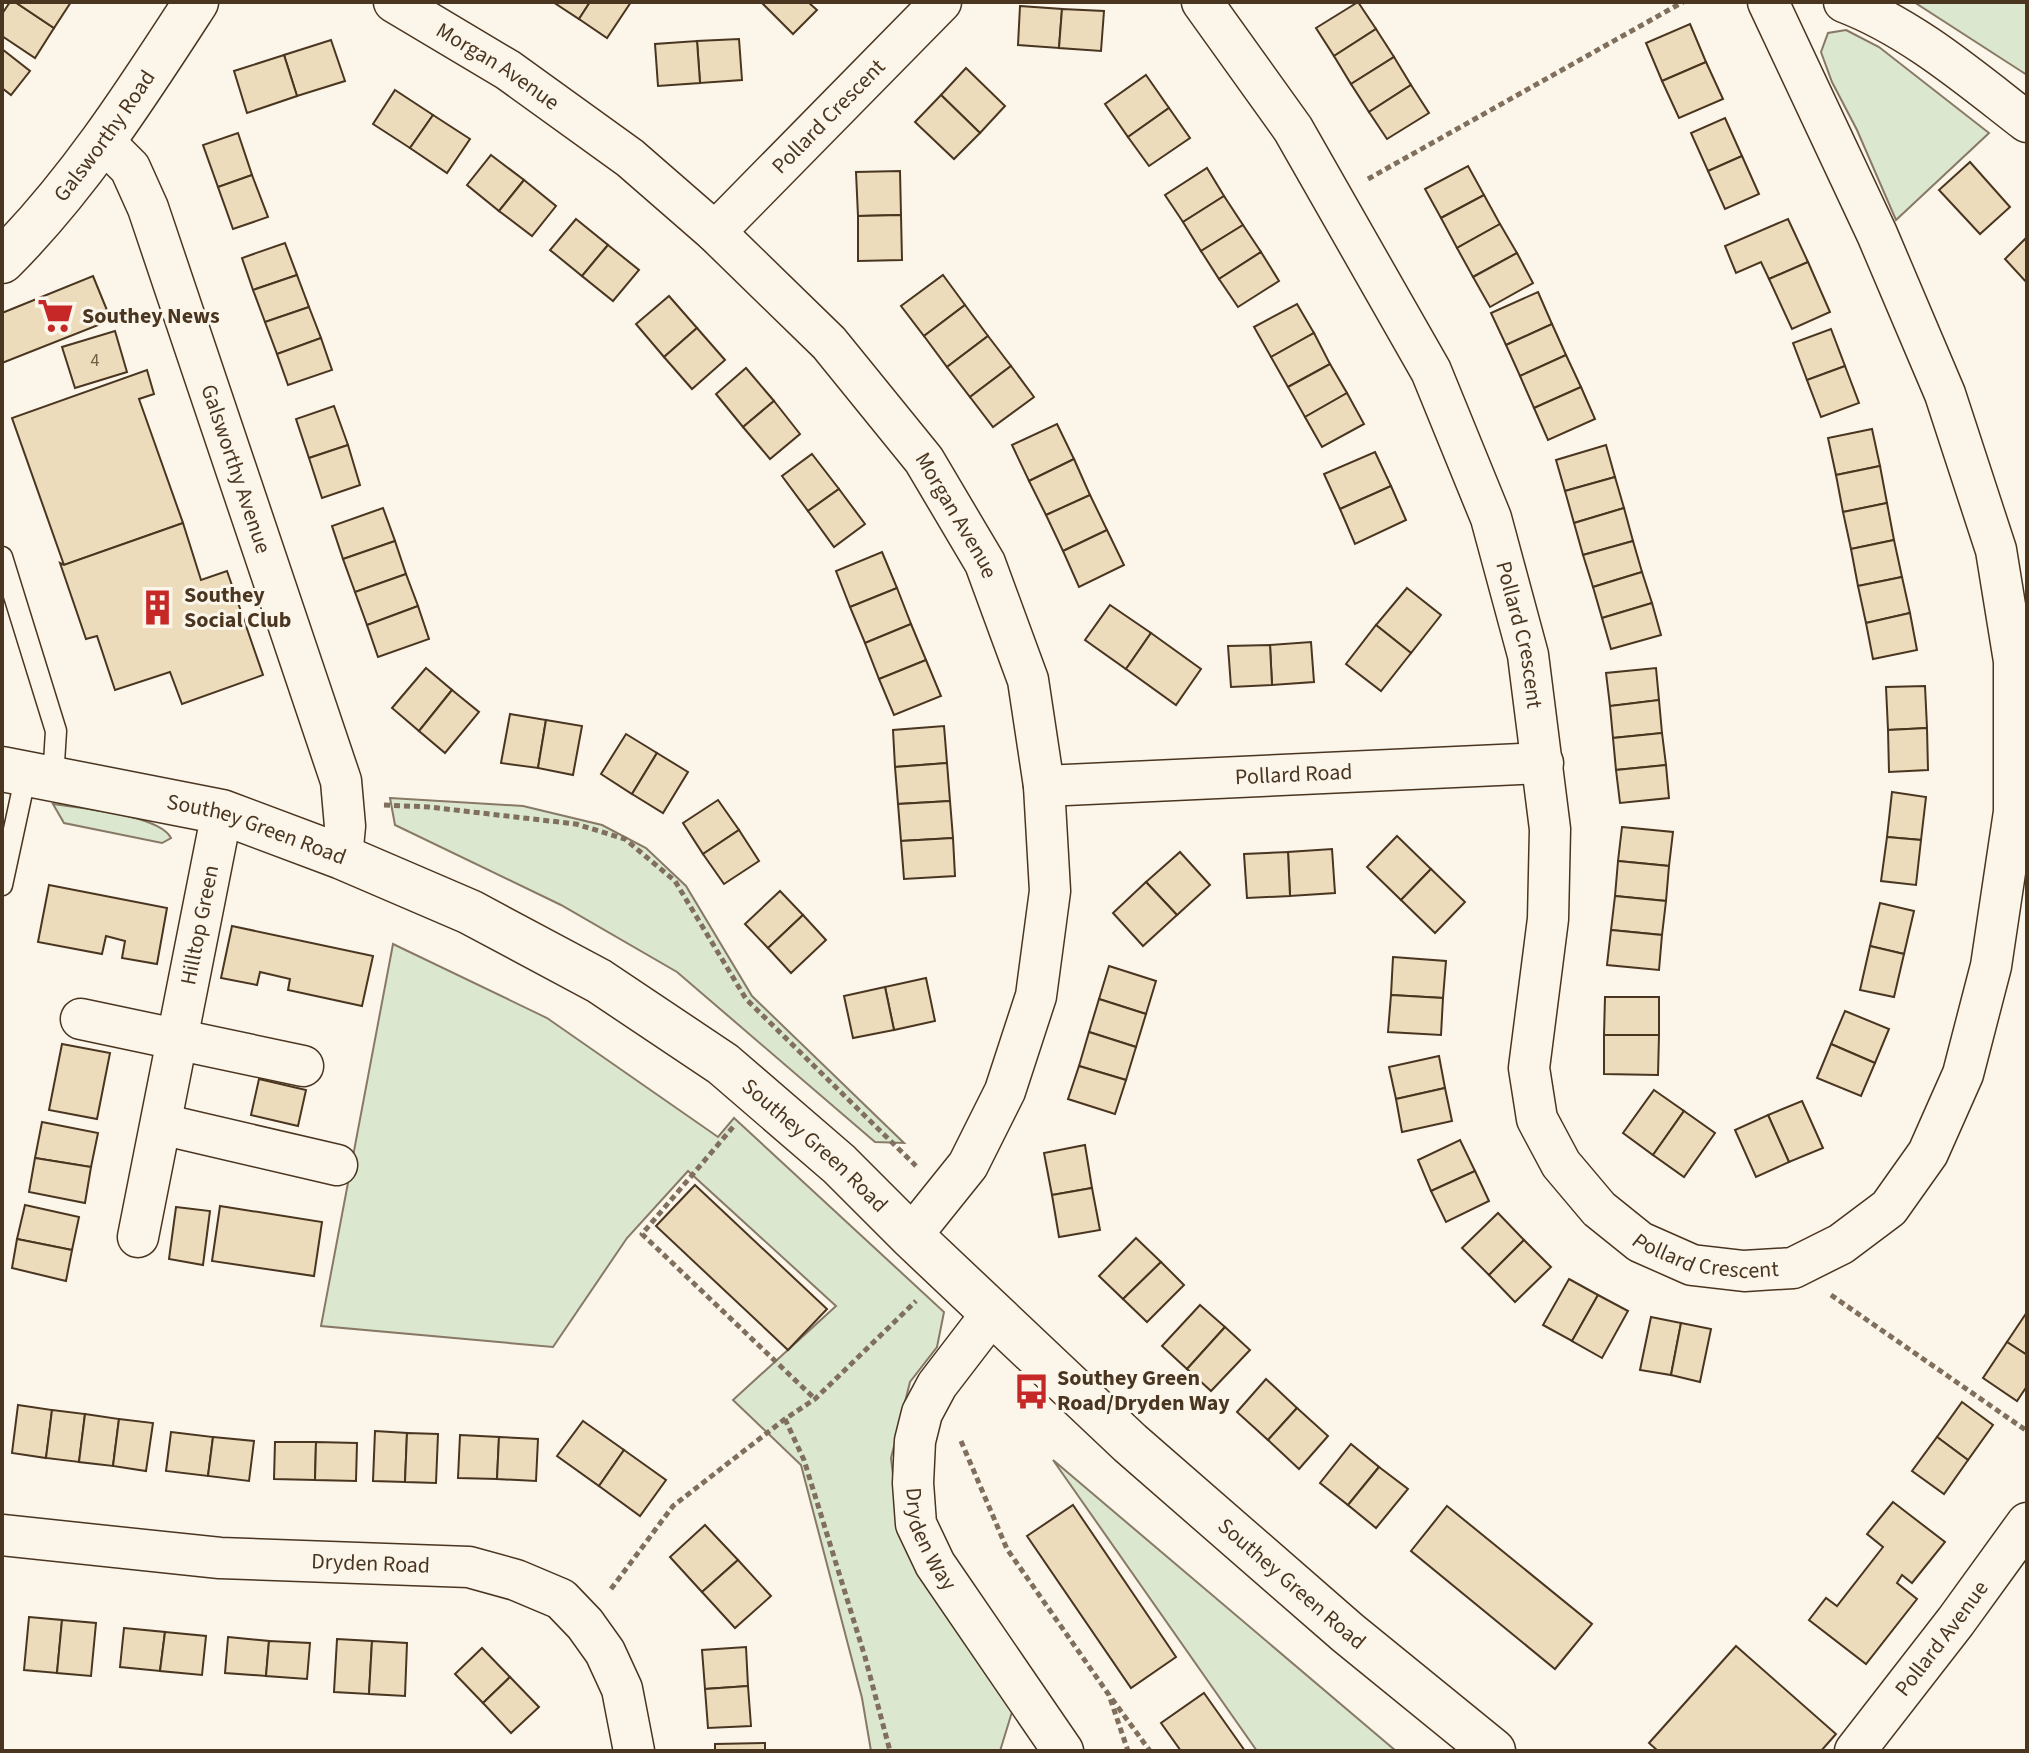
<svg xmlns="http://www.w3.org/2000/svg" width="2029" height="1753" viewBox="0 0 2029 1753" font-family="'Source Sans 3',sans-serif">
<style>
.green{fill:#dce7d0;stroke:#887966;stroke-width:2}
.building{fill:#ecdcbc;stroke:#4a3520;stroke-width:2}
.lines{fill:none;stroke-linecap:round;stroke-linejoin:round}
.service-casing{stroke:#4a3520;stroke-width:23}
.minor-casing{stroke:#4a3520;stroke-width:43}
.tertiary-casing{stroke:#4a3520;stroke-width:47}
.path{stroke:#7f6f5c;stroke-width:5;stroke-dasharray:6 4;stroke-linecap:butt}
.service{stroke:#fbf6e9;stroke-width:20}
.minor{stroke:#fbf6e9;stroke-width:40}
.tertiary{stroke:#fbf6e9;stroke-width:44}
.labels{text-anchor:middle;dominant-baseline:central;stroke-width:6;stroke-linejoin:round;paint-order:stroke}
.number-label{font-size:18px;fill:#725f47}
.street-label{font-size:22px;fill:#4a3520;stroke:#fbf6e9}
.poi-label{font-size:22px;font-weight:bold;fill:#4a3520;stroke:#fbf6e9;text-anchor:start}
</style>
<rect width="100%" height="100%" fill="#fbf6e9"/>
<!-- green -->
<g class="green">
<polygon points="1914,2 2027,2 2027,75"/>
<polygon points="1846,30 1879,47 1989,133 1896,220 1857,130 1832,82 1821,52 1828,33"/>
<polygon points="390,798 523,806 602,825 646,848 686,886 752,996 904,1143 875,1142 677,972 561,905 395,825"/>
<path d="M53,804C79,808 160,815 171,838L162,843L64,823Z"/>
<polygon points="393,944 547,1018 718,1137 734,1118 944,1312 937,1347 910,1382 891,1458 900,1534 1012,1712 1000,1751 871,1751 862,1698 801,1465 733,1400 836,1306 688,1171 627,1238 553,1347 321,1326"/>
<polygon points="1053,1460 1396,1751 1257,1751"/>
</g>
<!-- building -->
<g class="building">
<polygon points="10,2 15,2 54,28 35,58 2,36 2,14"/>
<polygon points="15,2 71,2 54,28"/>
<polygon points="553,2 590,2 579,19"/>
<polygon points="590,2 631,2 607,38 579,19"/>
<polygon points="761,2 808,2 817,10 793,34"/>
<polygon points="1358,2 1376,29 1334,56 1316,28"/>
<polygon points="1020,6 1062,9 1059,48 1018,45"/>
<polygon points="1062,9 1104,11 1101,51 1059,48"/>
<polygon points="1690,24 1706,62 1662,81 1646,43"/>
<polygon points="1376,29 1394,57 1351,84 1334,56"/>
<polygon points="739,39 742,80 700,83 697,41"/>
<polygon points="331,40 345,81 297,96 284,55"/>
<polygon points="697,41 700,83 658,86 655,44"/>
<polygon points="2,49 30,71 11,95 2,88"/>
<polygon points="284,55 297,96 247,113 234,71"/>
<polygon points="1394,57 1411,85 1369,112 1351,84"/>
<polygon points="1706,62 1723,99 1679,118 1662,81"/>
<polygon points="966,68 1005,106 980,133 941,95"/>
<polygon points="1146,75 1169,108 1128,137 1105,104"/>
<polygon points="1411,85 1429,113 1387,139 1369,112"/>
<polygon points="395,90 433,115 410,148 373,124"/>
<polygon points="941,95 980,133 954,159 915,122"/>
<polygon points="1169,108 1190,138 1149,166 1128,137"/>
<polygon points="433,115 470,139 447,173 410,148"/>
<polygon points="1725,118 1742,156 1708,171 1691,133"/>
<polygon points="238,133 252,175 218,187 203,145"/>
<polygon points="491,155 524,180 499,211 467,185"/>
<polygon points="1742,156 1759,194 1725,209 1708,171"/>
<polygon points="1970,162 2010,207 1980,234 1939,190"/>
<polygon points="1468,166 1484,195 1441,218 1425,189"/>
<polygon points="1207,168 1224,196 1183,222 1165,195"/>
<polygon points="900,171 901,215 858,216 856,172"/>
<polygon points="252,175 268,217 233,229 218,187"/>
<polygon points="524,180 556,206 532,236 499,211"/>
<polygon points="1484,195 1500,224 1457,248 1441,218"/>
<polygon points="1224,196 1243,225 1201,251 1183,222"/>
<polygon points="901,215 902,260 858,261 858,216"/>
<polygon points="576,219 608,245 582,276 550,250"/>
<polygon points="1788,219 1808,262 1769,279 1761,262 1736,273 1725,246"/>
<polygon points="1500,224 1517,253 1473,277 1457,248"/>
<polygon points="1243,225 1261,252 1219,279 1201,251"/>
<polygon points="2027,237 2027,283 2005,259"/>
<polygon points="285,243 297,275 253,290 242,258"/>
<polygon points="608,245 639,270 613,301 582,276"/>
<polygon points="1261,252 1279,281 1238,307 1219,279"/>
<polygon points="1517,253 1533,283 1490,307 1473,277"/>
<polygon points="1808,262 1830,312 1792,329 1769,279"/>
<polygon points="297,275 309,307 265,322 253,290"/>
<polygon points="943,275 965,305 924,336 901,306"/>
<polygon points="93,276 111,320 2,363 2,313"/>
<polygon points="1538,292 1552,324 1506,345 1491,313"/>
<polygon points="669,296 697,328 664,357 636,324"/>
<polygon points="1297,304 1314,333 1271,357 1254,327"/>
<polygon points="965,305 988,336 947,367 924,336"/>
<polygon points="309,307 321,338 277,354 265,322"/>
<polygon points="1552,324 1566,355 1520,376 1506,345"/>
<polygon points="697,328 725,360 692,389 664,357"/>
<polygon points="1831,329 1845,366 1807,380 1793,343"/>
<polygon points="115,331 127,372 75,388 62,347"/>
<polygon points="1314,333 1330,364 1288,387 1271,357"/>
<polygon points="988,336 1011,366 970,397 947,367"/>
<polygon points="321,338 332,370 288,385 277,354"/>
<polygon points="1566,355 1581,387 1534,408 1520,376"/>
<polygon points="1330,364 1347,393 1305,417 1288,387"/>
<polygon points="1011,366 1034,397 993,427 970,397"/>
<polygon points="1845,366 1859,403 1821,417 1807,380"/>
<polygon points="746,368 774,401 743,427 716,394"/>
<polygon points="147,370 154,394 139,399 183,523 64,565 12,418"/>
<polygon points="1581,387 1595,419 1548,440 1534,408"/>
<polygon points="1347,393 1364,424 1322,447 1305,417"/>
<polygon points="774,401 800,434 770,459 743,427"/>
<polygon points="334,406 348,445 309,458 296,419"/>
<polygon points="1057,424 1074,459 1029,481 1012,445"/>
<polygon points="1872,429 1880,466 1836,475 1828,438"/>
<polygon points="348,445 360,485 322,498 309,458"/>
<polygon points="1606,445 1615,477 1565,491 1556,460"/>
<polygon points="1375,452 1391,486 1340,509 1324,474"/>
<polygon points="812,454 839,489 808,511 782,476"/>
<polygon points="1074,459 1090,495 1046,515 1029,481"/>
<polygon points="1880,466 1887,503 1843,512 1836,475"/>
<polygon points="1615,477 1624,508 1574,523 1565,491"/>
<polygon points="1391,486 1406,520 1355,544 1340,509"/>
<polygon points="839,489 865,524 834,547 808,511"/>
<polygon points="1090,495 1107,530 1063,551 1046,515"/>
<polygon points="1887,503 1894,540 1851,549 1843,512"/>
<polygon points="383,508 395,541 343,559 332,526"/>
<polygon points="1624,508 1633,541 1583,555 1574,523"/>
<polygon points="183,523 201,580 227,571 263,675 182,704 170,672 115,690 97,636 86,639 60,563 64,565"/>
<polygon points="1107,530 1124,565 1079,587 1063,551"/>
<polygon points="1894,540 1902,577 1858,586 1851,549"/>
<polygon points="395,541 406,574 355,592 343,559"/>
<polygon points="1633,541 1642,572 1593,587 1583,555"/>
<polygon points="882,552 897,588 850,607 836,571"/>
<polygon points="1642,572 1652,603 1602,618 1593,587"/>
<polygon points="406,574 418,606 367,625 355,592"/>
<polygon points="1902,577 1910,613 1866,623 1858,586"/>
<polygon points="897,588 911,624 865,643 850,607"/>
<polygon points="1407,588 1441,615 1411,653 1376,625"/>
<polygon points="1652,603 1661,635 1611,649 1602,618"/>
<polygon points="1110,605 1151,633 1126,669 1085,640"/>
<polygon points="418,606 429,639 378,657 367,625"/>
<polygon points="1910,613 1917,650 1873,659 1866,623"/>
<polygon points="911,624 926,660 879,679 865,643"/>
<polygon points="1376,625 1411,653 1381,691 1346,664"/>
<polygon points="1151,633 1201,669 1176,705 1126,669"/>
<polygon points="1311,642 1314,682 1272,685 1270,645"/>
<polygon points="1270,645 1272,685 1231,687 1228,646"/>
<polygon points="926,660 941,696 894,715 879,679"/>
<polygon points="426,668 452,690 419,731 392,708"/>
<polygon points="1656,668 1659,700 1610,706 1606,673"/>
<polygon points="1925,686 1927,728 1888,730 1886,687"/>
<polygon points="452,690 479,712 445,753 419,731"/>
<polygon points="1659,700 1662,733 1613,738 1610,706"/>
<polygon points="510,714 546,720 538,768 501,763"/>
<polygon points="546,720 582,726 573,775 538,768"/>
<polygon points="944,726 947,763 895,767 893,730"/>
<polygon points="1927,728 1928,770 1889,772 1888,730"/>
<polygon points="1662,733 1666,765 1616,770 1613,738"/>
<polygon points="626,734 657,753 632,794 601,774"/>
<polygon points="657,753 688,772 663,813 632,794"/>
<polygon points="947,763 950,801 898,804 895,767"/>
<polygon points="1666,765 1669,798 1620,803 1616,770"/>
<polygon points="1892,792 1926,797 1921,840 1887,837"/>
<polygon points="718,800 739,830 703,854 683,823"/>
<polygon points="950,801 953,838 901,841 898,804"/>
<polygon points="1622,827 1673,832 1669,866 1618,861"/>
<polygon points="739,830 759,861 724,884 703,854"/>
<polygon points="1397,836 1431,869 1401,900 1367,867"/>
<polygon points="1887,837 1921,840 1916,885 1881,881"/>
<polygon points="953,838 955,876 904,879 901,841"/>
<polygon points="1332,849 1335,893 1290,896 1288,852"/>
<polygon points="1180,852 1210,885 1177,915 1146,882"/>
<polygon points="1288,852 1290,896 1247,898 1244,854"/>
<polygon points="1618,861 1669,866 1666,901 1615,896"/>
<polygon points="1431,869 1465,902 1435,933 1401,900"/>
<polygon points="1146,882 1177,915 1143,946 1113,913"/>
<polygon points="49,885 167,908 157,964 122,958 125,941 106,936 102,954 38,942"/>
<polygon points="780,891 803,915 768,948 745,924"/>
<polygon points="1615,896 1666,901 1662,935 1611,930"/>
<polygon points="1880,903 1914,911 1904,954 1870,946"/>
<polygon points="803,915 826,940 791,973 768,948"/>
<polygon points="232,926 373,956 362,1006 288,990 290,979 260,972 257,985 221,978"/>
<polygon points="1611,930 1662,935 1659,970 1607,965"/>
<polygon points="1870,946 1904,954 1894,997 1860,990"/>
<polygon points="1393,957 1446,961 1443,998 1391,995"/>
<polygon points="1109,966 1156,981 1146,1014 1099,999"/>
<polygon points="926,978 935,1021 894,1030 885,987"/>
<polygon points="885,987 894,1030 853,1038 844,996"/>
<polygon points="1391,995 1443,998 1441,1035 1388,1032"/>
<polygon points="1605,997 1659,997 1659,1035 1604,1035"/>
<polygon points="1099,999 1146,1014 1136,1047 1089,1032"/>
<polygon points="1845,1011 1889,1029 1875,1063 1831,1044"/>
<polygon points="1089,1032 1136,1047 1126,1080 1079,1066"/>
<polygon points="1604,1035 1659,1035 1658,1075 1604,1074"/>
<polygon points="62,1044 110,1053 97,1119 49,1110"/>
<polygon points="1831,1044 1875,1063 1861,1096 1817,1078"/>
<polygon points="1439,1056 1445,1088 1396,1099 1389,1067"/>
<polygon points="1079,1066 1126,1080 1115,1114 1068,1099"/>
<polygon points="259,1079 306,1090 298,1126 251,1115"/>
<polygon points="1445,1088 1452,1121 1402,1132 1396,1099"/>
<polygon points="1654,1090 1684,1111 1653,1155 1623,1133"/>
<polygon points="1802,1101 1823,1148 1789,1162 1768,1115"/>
<polygon points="1684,1111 1715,1133 1684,1177 1653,1155"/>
<polygon points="1768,1115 1789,1162 1756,1177 1735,1130"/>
<polygon points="42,1122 98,1133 91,1167 35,1158"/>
<polygon points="1460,1140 1475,1171 1431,1191 1418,1160"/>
<polygon points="1085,1145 1092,1188 1052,1195 1044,1153"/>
<polygon points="35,1158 91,1167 85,1203 29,1192"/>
<polygon points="1475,1171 1489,1201 1446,1222 1431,1191"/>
<polygon points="695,1185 827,1309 788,1350 656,1226"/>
<polygon points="1092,1188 1100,1230 1059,1237 1052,1195"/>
<polygon points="25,1205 79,1217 72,1250 17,1239"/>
<polygon points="220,1206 322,1222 314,1276 212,1261"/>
<polygon points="176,1207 210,1211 203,1265 169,1259"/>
<polygon points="1498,1213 1524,1240 1489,1275 1462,1248"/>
<polygon points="1136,1238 1161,1262 1123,1299 1099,1276"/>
<polygon points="17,1239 72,1250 66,1281 12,1268"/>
<polygon points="1524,1240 1551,1267 1515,1302 1489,1275"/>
<polygon points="1161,1262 1184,1285 1147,1322 1123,1299"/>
<polygon points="1569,1279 1598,1295 1572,1341 1543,1325"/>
<polygon points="1598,1295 1628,1311 1602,1358 1572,1341"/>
<polygon points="1200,1305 1225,1327 1187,1369 1162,1346"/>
<polygon points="2027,1312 2027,1355 2007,1342"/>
<polygon points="1651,1317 1681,1323 1671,1375 1640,1370"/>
<polygon points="1681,1323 1711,1329 1700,1382 1671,1375"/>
<polygon points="1225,1327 1250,1350 1211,1391 1187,1369"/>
<polygon points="2007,1342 2027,1355 2027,1386 2017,1401 1983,1378"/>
<polygon points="1266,1379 1297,1408 1268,1440 1237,1412"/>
<polygon points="1962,1402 1993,1425 1968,1460 1937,1437"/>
<polygon points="18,1405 52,1410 46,1458 12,1453"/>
<polygon points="1297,1408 1328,1436 1299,1469 1268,1440"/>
<polygon points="52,1410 85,1414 79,1462 46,1458"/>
<polygon points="85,1414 119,1419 113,1466 79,1462"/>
<polygon points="119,1419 153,1423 146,1471 113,1466"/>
<polygon points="583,1421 624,1450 599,1486 557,1456"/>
<polygon points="375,1431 407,1433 405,1482 373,1481"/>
<polygon points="171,1432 213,1437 208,1476 166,1471"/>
<polygon points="407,1433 438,1434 436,1483 405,1482"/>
<polygon points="460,1435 499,1437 497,1479 458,1478"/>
<polygon points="213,1437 254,1441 249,1481 208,1476"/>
<polygon points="499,1437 538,1439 536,1481 497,1479"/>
<polygon points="1937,1437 1968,1460 1944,1494 1912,1471"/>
<polygon points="275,1442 316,1442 315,1480 274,1479"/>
<polygon points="316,1442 357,1443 356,1481 315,1480"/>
<polygon points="1351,1444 1379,1467 1348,1505 1320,1483"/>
<polygon points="624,1450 666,1480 640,1516 599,1486"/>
<polygon points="1379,1467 1408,1489 1376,1528 1348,1505"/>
<polygon points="1893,1502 1945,1542 1912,1583 1902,1575 1897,1583 1917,1599 1866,1664 1809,1620 1826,1598 1837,1606 1883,1547 1867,1534"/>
<polygon points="1073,1505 1176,1657 1131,1688 1027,1536"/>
<polygon points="1447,1506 1592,1624 1555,1669 1411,1551"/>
<polygon points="705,1525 738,1560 702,1592 670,1557"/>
<polygon points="738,1560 771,1596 735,1628 702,1592"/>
<polygon points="29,1617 62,1620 57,1673 24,1670"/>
<polygon points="62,1620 96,1623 91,1676 57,1673"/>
<polygon points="124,1628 165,1632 160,1671 120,1667"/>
<polygon points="165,1632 206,1636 202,1675 160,1671"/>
<polygon points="228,1637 269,1641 266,1676 225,1673"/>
<polygon points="337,1639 372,1641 369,1694 334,1692"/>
<polygon points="269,1641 310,1643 307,1679 266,1676"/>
<polygon points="372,1641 407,1643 405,1696 369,1694"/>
<polygon points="1736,1646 1836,1734 1821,1751 1658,1751 1649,1743"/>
<polygon points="746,1647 748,1686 705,1689 702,1650"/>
<polygon points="482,1648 510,1677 483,1703 455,1674"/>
<polygon points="510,1677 539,1707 511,1733 483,1703"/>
<polygon points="748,1686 751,1726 708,1728 705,1689"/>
<polygon points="1204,1693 1245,1751 1181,1751 1161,1723"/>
<polygon points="765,1743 765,1751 715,1751 715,1744"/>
</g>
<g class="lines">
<defs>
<g id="service">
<polyline points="2,557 56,731 53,779"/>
<polyline points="2,885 26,774"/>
</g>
<g id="minor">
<path id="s1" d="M394,2L508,70L630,158L715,232L829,343L924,460L985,563L1028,680L1044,786L1050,891L1036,996L1005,1091L968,1165L911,1236"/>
<path id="s2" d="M1202,2L1293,129L1431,371L1491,518L1528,655L1550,829L1548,919L1529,1068L1537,1119L1561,1164L1599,1209L1640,1242L1692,1265L1744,1271L1793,1268L1841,1244L1889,1208L1928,1153L1963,1074L1991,966L2014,812V661L1996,550L1945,394L1877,234L1768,2"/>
<path d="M1844,2C1912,28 1970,78 2027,122"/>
<path id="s3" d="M104,142L130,168L148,208L341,781L345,826L342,857"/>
<path id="s4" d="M715,232L941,2"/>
<path id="s5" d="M1044,786L1543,763"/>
<polyline points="81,1019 303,1066"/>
<polyline points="161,1124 337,1165"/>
<path id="s6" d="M138,1237L222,812"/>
<path id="s7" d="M993,1312L937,1385L922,1413L915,1441L913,1483L916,1524L935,1564L1063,1751"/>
<path id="s8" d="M2,1535L220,1558L469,1567L516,1580L561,1599L585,1624L605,1652L622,1689L634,1751"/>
<path id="s9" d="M1855,1751L1956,1621L2027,1523"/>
</g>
<g id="tertiary">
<path id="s10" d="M2,261C79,184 137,93 196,2"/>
<path id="s11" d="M2,769L222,812L342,857L470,912L599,981L723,1064L839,1164L911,1236L1130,1443L1348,1633L1493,1751"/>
</g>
</defs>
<!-- service casing -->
<use href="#service" class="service-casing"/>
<!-- minor casing -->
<use href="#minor" class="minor-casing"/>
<!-- tertiary casing -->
<use href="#tertiary" class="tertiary-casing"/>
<!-- path -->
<g class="path">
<polyline points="1368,179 1683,2"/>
<polyline points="384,805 429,807 576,824 625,839 675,881 746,999 916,1166"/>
<polyline points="733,1127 642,1234 815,1399"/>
<polyline points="1831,1295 2027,1431"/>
<polyline points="785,1419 804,1460 865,1657 890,1751"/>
<polyline points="961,1441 1007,1549 1109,1695 1128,1751"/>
<polyline points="611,1589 673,1506 785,1419 815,1399 916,1301"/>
<polyline points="1112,1699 1150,1751"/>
</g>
<!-- service -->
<use href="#service" class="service"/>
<!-- minor -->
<use href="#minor" class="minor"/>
<!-- tertiary -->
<use href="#tertiary" class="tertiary"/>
</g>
<!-- icons -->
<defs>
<symbol id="supermarket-bare" viewBox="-9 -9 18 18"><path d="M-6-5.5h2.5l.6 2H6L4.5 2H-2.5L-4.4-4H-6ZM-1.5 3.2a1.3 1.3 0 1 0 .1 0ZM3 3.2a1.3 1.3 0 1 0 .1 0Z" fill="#c62828" stroke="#fbf6e9" stroke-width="2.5" paint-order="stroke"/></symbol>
<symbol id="building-bare" viewBox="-9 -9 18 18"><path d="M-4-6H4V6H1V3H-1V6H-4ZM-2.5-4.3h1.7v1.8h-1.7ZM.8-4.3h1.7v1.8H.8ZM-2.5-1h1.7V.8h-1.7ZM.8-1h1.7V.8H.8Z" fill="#c62828" stroke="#fbf6e9" stroke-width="2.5" paint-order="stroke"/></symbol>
<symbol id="bus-bare" viewBox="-9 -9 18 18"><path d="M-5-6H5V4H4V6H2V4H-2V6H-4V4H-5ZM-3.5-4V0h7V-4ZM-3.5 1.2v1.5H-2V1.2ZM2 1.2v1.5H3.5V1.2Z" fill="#c62828" stroke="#fbf6e9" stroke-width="2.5" paint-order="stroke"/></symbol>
</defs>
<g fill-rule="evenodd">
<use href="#supermarket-bare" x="30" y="290" width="51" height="51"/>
<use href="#building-bare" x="132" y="582" width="51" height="51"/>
<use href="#bus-bare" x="1006" y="1366" width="51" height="51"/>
</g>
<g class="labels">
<!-- number labels -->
<g class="number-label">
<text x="95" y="360">4</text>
</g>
<!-- street labels -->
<g class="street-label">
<text stroke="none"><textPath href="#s1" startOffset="122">Morgan Avenue</textPath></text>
<text stroke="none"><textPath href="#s4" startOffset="162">Pollard Crescent</textPath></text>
<text stroke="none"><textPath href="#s10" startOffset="162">Galsworthy Road</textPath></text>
<text stroke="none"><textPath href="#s3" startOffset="356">Galsworthy Avenue</textPath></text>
<text stroke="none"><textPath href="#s1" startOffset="770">Morgan Avenue</textPath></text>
<text stroke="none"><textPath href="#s2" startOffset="714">Pollard Crescent</textPath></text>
<text stroke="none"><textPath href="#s5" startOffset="250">Pollard Road</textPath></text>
<text stroke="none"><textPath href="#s11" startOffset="262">Southey Green Road</textPath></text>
<text stroke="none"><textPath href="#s6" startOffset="318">Hilltop Green</textPath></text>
<text stroke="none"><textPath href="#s11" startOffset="910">Southey Green Road</textPath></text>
<text stroke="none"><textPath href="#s2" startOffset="1434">Pollard Crescent</textPath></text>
<text stroke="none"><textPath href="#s7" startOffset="254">Dryden Way</textPath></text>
<text stroke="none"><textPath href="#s8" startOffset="370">Dryden Road</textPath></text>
<text stroke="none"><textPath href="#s11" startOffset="1558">Southey Green Road</textPath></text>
<text stroke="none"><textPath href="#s9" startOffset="142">Pollard Avenue</textPath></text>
</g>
<!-- poi labels -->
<g class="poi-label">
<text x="82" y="316">Southey News</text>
<text x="184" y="595">Southey<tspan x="184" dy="25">Social Club</tspan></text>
<text x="1057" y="1378">Southey Green<tspan x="1057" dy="25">Road/Dryden Way</tspan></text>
</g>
</g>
<!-- border -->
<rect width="2029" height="1753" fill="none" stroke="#4a3520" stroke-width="8"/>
</svg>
